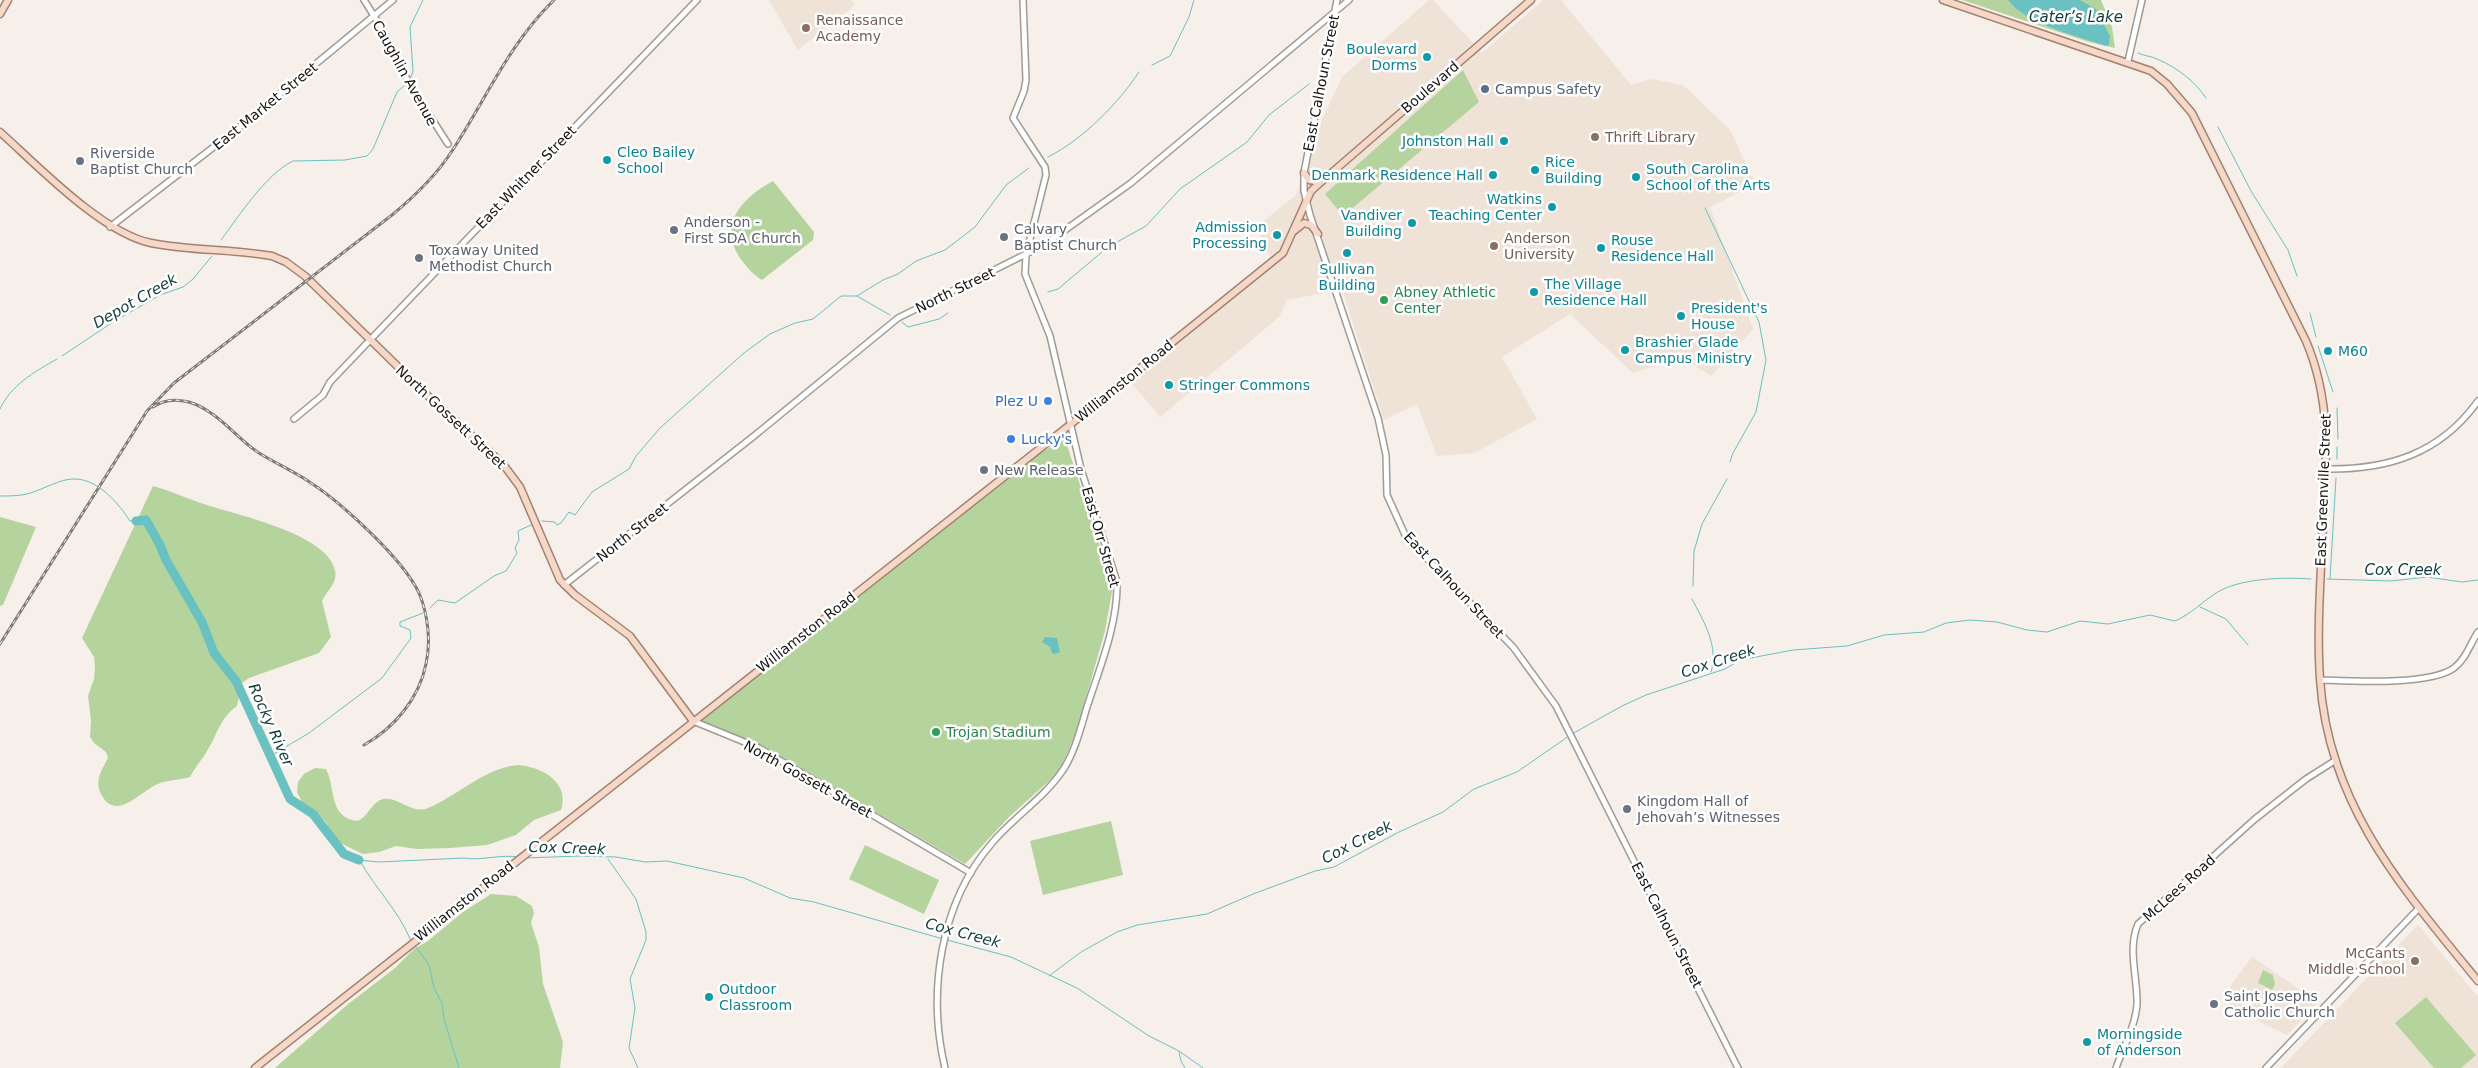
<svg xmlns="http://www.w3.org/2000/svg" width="2478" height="1068" viewBox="0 0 2478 1068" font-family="'DejaVu Sans',sans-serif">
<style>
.built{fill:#efe2d7}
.green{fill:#b5d49d}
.water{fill:#69c1c1}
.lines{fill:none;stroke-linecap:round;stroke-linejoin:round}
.stream{stroke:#69c1c1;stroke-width:1}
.river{stroke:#69c1c1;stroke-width:9}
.minor-casing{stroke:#a19b96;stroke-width:8}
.major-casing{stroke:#a48270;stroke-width:9}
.minor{stroke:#fff;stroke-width:5}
.major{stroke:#f6d8c8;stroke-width:6}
.rail-casing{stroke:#7f7b77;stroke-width:3}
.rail{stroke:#fff;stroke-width:1;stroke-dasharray:4;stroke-linecap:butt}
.education-dot{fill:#8d6e63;stroke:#fff;stroke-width:2}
.culture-dot{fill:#0f9aa8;stroke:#fff;stroke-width:2}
.service-dot{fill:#5c6f8a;stroke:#fff;stroke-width:2}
.worship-dot{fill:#6b7280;stroke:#fff;stroke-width:2}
.leisure-dot{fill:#2e9e5b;stroke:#fff;stroke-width:2}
.shop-dot{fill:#3f7fe0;stroke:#fff;stroke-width:2}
.labels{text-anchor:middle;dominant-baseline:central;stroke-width:5;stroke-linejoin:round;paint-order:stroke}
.education-label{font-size:14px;fill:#785e54;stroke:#fff;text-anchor:start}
.culture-label{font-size:14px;fill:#0d838f;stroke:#fff;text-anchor:start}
.street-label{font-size:14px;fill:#161412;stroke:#fff}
.service-label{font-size:14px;fill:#4e5e75;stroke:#fff;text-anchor:start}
.worship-label{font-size:14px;fill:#5b616d;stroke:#fff;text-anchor:start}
.leisure-label{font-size:14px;fill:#27864d;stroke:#fff;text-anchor:start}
.shop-label{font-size:14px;fill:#366cbe;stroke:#fff;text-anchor:end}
.water-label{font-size:15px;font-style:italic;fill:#113c3c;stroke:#fff}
</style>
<rect width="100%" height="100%" fill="#f6efea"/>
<!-- built -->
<g class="built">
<polygon points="769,0 851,0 855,5 798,50"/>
<polygon points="1429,0 1433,0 1482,53 1543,0 1561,0 1631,85 1651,79 1683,85 1730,130 1755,184 1710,207 1753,329 1711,376 1682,357 1633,373 1570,314 1502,357 1537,419 1474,453 1437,456 1417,404 1384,420 1342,289 1287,300 1279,317 1160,417 1130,381 1274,265 1256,227 1296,195 1322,120 1342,77"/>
<polygon points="2418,925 2478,997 2478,1068 2281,1068"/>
<polygon points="2252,957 2318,1002 2287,1035 2227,1006 2231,985"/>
</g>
<!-- green -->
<g class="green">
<polygon points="1962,0 2101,0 2112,27 2115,48 2089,42"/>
<polygon points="1463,70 1479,102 1343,216 1325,194"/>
<path d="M773,181L814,232L813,240L762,280C753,275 746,266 740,258C717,224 743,197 773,181Z"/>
<polygon points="1065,439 1113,586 1105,631 1076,733 1060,771 1009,817 965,864 764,747 693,721 1016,467"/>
<path d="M153,486C172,491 188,499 207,505C237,515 329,534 335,571C338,583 327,590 322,601L331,637L319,653L249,678L242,683L237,706C219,719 218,734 207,751C202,760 195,767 190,777C180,780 169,780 160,783C142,789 116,824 101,794C94,780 102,770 108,758L106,752L94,743L90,737L91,720L88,696L94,679L95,667L94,657L82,638Z"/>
<polygon points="0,517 36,527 3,605 0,606"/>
<path d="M518,765C541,767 570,781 561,810L534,820L516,835L487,845L450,848L417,849L396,846L379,852L363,854L336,841L325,821L302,802L297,792L298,782L304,774L315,768L326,769C336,788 328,818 358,821C368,816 372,802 383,799C398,796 413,815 428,808C459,795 484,768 518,765Z"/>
<polygon points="1111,821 1123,875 1043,895 1030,841"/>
<polygon points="865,845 939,880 924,914 849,879"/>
<polygon points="491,894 516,896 532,906 534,913 531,923 539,947 543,984 563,1042 560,1068 275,1068 347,1005 395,968 414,949 428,941 463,912"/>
<polygon points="2263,970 2273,975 2275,984 2272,990 2258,983"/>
<polygon points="2426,997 2476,1055 2461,1068 2434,1068 2395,1023"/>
</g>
<!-- water -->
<g class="water">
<path d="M2008,0H2080L2096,9L2110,36L2109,45L2106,46C2077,36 2026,24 2008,0Z"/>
<polygon points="1045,637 1057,638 1060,652 1055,654 1052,653 1050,647 1042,642"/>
</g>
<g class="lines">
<!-- stream -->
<g class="stream">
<path d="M2138,53C2144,56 2151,56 2157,59C2176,67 2195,81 2206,98"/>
<polyline points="1152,65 1170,56 1189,17 1194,0"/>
<polyline points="410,80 413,71 410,27 423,0"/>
<polyline points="2218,127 2251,191 2288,250 2297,276"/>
<path d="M1048,157C1082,140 1118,104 1139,72"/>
<polyline points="1705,208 1759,322 1766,360 1756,412 1733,453 1730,462"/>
<path d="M221,240C239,216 266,174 293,161L345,160L367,156L373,149L397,92L407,83"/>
<polyline points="1048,292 1058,289 1108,247 1146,226 1180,189 1247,142 1269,115 1309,84"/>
<polyline points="857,296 890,315"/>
<polyline points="2310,313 2316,337"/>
<polyline points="902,322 908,327 939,319 948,313"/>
<polyline points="2318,346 2333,392"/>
<polyline points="62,356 113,322 160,295 183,287 193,279 212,256"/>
<polyline points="2337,408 2338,439"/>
<path d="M0,409C11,385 34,372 57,359"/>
<polyline points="2337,459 2337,447"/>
<path d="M0,496C9,496 19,496 27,494C43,490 60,478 76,479C99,480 119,504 130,521H136"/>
<polyline points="542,521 555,522 557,525 561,523 569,512 575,515 592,492 629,469 636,456 660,428 744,353 770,334 795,323 813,319 841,296 857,296 883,280 898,274 916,261 945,250 975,227 1006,185 1029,168"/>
<polyline points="2327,579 2391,581 2427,577 2462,582 2478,580"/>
<polyline points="2330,579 2336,478"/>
<polyline points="1693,586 1694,551 1702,524 1727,479"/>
<path d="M1692,599C1704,622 1719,646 1711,672"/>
<polyline points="2200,607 2226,619 2248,645"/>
<polyline points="430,608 438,600 455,603 494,576 506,571 517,553 515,548 519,540 518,531 531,525"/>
<path d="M1572,734L1622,706L1646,695L1725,669L1740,660L1793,650L1847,646L1884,635L1924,632L1946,623L1970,620L1997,622L2027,630L2047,632L2080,621L2108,624L2150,615L2175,621C2191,614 2202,602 2216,593C2240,578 2283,577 2311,579"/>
<polyline points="269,757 309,733 382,678 411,638 410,630 400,626 400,622 423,613"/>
<polyline points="525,858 580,856 616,857 645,862 667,861 744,878 790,898 814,902 943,939"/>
<polyline points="608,859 636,899 646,932 646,940 630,979 635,1008 629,1048 638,1068"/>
<path d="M359,860L379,862L464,858C482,861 500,854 519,857"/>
<path d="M360,861C375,888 399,911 411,941"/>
<polyline points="947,940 1011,957 1077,988 1149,1036 1179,1051 1203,1068"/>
<polyline points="415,946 429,965 434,988 442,1003 444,1019 459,1068"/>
<polyline points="1049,976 1081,952 1117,932 1137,925 1207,914 1253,894 1315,871 1334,867 1399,832 1443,812 1474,789 1517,772 1569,736"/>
<polyline points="1179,1052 1181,1061 1185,1068"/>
</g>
<!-- river -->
<polyline class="river" points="136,521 146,520 160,545 166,560 202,622 214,653 236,681 290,799 313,814 344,854 359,860"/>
<defs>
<g id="minor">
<polyline points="364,0 381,27 410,85 448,144"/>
<polyline points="1337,0 1304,173 1304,191 1310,215 1378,418 1386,455 1387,495 1406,537 1513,647 1556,706 1738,1068"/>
<polyline points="2128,61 2142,0"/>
<polyline points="110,227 237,129 393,0"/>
<polyline points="294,419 323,395 330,382 370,340 697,0"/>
<path d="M2325,469C2388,470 2440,454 2478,401"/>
<polyline points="564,585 754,436 898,318 1044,245 1131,183 1349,0"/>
<path d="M2320,680C2351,681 2429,686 2454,668C2466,659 2470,644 2478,632"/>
<polyline points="693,721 759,748 971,873"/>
<path d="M945,1068C927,992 940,903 992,843C1014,817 1044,798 1063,770C1075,752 1081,727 1087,707C1100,667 1118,624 1117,582L1081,469L1050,336L1025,274L1026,255L1046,175L1045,167L1013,118L1024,91L1026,80L1023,0"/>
<path d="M2116,1068C2123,1048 2135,1027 2137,1005C2138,978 2127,950 2138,924L2255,819L2306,779L2336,760"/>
<polyline points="2266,1068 2419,908"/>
</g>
<g id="major">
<path d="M1943,0L2151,71L2167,84L2192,113L2306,341C2335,409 2325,475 2322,546C2320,590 2317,634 2320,679C2328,805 2402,888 2478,981"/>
<polyline points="0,14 8,0"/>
<path d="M0,132C38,166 102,233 151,243C191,251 232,249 272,256L286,262L305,276L427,395L503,464L520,487L560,580L575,595L630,636L693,721"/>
<polyline points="1304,173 1309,180 1320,182"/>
<polyline points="1294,231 1304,223 1311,225 1318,234"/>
<polyline points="255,1068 1071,424 1283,253 1311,191 1321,182 1531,0"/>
</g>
</defs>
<!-- minor casing -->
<use href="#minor" class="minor-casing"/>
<!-- major casing -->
<use href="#major" class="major-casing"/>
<!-- minor -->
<use href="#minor" class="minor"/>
<!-- major -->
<use href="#major" class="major"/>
<defs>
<g id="rail">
<path d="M153,407C164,399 177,399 189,402C218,411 235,437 259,453C275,463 293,471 308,481C341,502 403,559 419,593C428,614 431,642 426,664C419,699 394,728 364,745"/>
<path d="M0,644L147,411L174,383L392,215C415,196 436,176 452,151C486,99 509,44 554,0"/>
</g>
</defs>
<!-- rail casing -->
<use href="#rail" class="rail-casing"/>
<!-- rail -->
<use href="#rail" class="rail"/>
</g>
<!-- markers -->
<g class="education-dot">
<circle cx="806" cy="28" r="5"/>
<circle cx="1595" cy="137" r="5"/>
<circle cx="1494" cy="246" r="5"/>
<circle cx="2415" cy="961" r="5"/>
</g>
<g class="culture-dot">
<circle cx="1427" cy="57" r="5"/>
<circle cx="1504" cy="141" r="5"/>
<circle cx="607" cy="160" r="5"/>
<circle cx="1535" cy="170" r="5"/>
<circle cx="1493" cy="175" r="5"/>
<circle cx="1636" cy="177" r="5"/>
<circle cx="1552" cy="207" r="5"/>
<circle cx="1412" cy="223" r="5"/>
<circle cx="1277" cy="235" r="5"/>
<circle cx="1601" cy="248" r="5"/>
<circle cx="1347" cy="253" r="5"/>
<circle cx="1534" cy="292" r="5"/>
<circle cx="1681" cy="316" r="5"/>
<circle cx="1625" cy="350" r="5"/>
<circle cx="2328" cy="351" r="5"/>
<circle cx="1169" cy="385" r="5"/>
<circle cx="709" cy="997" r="5"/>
<circle cx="2087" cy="1042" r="5"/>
</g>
<circle class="service-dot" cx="1485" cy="89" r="5"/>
<g class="worship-dot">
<circle cx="80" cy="161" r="5"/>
<circle cx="674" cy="230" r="5"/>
<circle cx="1004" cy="237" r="5"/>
<circle cx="419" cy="258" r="5"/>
<circle cx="984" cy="470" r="5"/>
<circle cx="1627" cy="809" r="5"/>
<circle cx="2214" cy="1004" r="5"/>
</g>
<g class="leisure-dot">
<circle cx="1384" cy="300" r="5"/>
<circle cx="936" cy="732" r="5"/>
</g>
<g class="shop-dot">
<circle cx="1048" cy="401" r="5"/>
<circle cx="1011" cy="439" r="5"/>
</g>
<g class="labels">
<!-- education labels -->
<g class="education-label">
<text x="816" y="20">Renaissance<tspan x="816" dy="16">Academy</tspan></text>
<text x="1605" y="137">Thrift Library</text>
<text x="1504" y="238">Anderson<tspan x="1504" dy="16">University</tspan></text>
<text x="2405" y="953" text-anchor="end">McCants<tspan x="2405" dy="16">Middle School</tspan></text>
</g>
<!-- culture labels -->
<g class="culture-label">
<text x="1417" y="49" text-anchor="end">Boulevard<tspan x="1417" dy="16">Dorms</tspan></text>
<text x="1494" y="141" text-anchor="end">Johnston Hall</text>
<text x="617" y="152">Cleo Bailey<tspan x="617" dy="16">School</tspan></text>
<text x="1545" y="162">Rice<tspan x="1545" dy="16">Building</tspan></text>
<text x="1646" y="169">South Carolina<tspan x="1646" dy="16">School of the Arts</tspan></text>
<text x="1483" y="175" text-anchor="end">Denmark Residence Hall</text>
<text x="1542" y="199" text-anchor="end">Watkins<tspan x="1542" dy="16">Teaching Center</tspan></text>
<text x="1402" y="215" text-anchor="end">Vandiver<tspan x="1402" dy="16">Building</tspan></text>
<text x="1267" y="227" text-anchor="end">Admission<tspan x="1267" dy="16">Processing</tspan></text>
<text x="1611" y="240">Rouse<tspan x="1611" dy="16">Residence Hall</tspan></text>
<text x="1347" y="269" text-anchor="middle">Sullivan<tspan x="1347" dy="16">Building</tspan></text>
<text x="1544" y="284">The Village<tspan x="1544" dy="16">Residence Hall</tspan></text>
<text x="1691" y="308">President's<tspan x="1691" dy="16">House</tspan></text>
<text x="1635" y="342">Brashier Glade<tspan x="1635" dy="16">Campus Ministry</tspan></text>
<text x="2338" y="351">M60</text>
<text x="1179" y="385">Stringer Commons</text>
<text x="719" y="989">Outdoor<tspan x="719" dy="16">Classroom</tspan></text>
<text x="2097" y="1034">Morningside<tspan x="2097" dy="16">of Anderson</tspan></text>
</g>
<!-- street labels -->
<g class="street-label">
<text transform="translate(405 73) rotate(61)">Caughlin Avenue</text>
<text transform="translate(1321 83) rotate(-79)">East Calhoun Street</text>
<text transform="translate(1430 87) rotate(-41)">Boulevard</text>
<text transform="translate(265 106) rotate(-39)">East Market Street</text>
<text transform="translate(526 177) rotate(-46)">East Whitner Street</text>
<text transform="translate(955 290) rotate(-26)">North Street</text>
<text transform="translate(1124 381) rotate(-39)">Williamston Road</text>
<text transform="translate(451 417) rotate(43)">North Gossett Street</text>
<text transform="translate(2323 490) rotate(-88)">East Greenville Street</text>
<text transform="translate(632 532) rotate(-38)">North Street</text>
<text transform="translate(1101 537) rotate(74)">East Orr Street</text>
<text transform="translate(1454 585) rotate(47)">East Calhoun Street</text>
<text transform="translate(806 632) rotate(-38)">Williamston Road</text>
<text transform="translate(808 779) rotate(29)">North Gossett Street</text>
<text transform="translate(2179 888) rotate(-42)">McLees Road</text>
<text transform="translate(464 901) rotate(-38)">Williamston Road</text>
<text transform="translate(1667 925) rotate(63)">East Calhoun Street</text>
</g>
<!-- service labels -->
<g class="service-label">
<text x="1495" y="89">Campus Safety</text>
</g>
<!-- worship labels -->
<g class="worship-label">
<text x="90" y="153">Riverside<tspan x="90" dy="16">Baptist Church</tspan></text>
<text x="684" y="222">Anderson -<tspan x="684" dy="16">First SDA Church</tspan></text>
<text x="1014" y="229">Calvary<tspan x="1014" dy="16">Baptist Church</tspan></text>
<text x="429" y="250">Toxaway United<tspan x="429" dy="16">Methodist Church</tspan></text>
<text x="994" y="470">New Release</text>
<text x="1637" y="801">Kingdom Hall of<tspan x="1637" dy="16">Jehovah’s Witnesses</tspan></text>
<text x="2224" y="996">Saint Josephs<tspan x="2224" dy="16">Catholic Church</tspan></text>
</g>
<!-- leisure labels -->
<g class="leisure-label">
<text x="1394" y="292">Abney Athletic<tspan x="1394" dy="16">Center</tspan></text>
<text x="946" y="732">Trojan Stadium</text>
</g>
<!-- shop labels -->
<g class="shop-label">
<text x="1038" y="401">Plez U</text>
<text x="1021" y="439" text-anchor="start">Lucky's</text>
</g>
<!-- water labels -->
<g class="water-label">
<text x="2076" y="17">Cater’s Lake</text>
<text transform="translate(135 301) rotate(-30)">Depot Creek</text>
<text x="2403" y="570">Cox Creek</text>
<text transform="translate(1718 661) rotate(-18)">Cox Creek</text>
<text transform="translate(271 725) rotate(66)">Rocky River</text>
<text transform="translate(1357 842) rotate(-27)">Cox Creek</text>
<text transform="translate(567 848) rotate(2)">Cox Creek</text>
<text transform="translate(963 933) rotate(15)">Cox Creek</text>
</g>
</g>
</svg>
